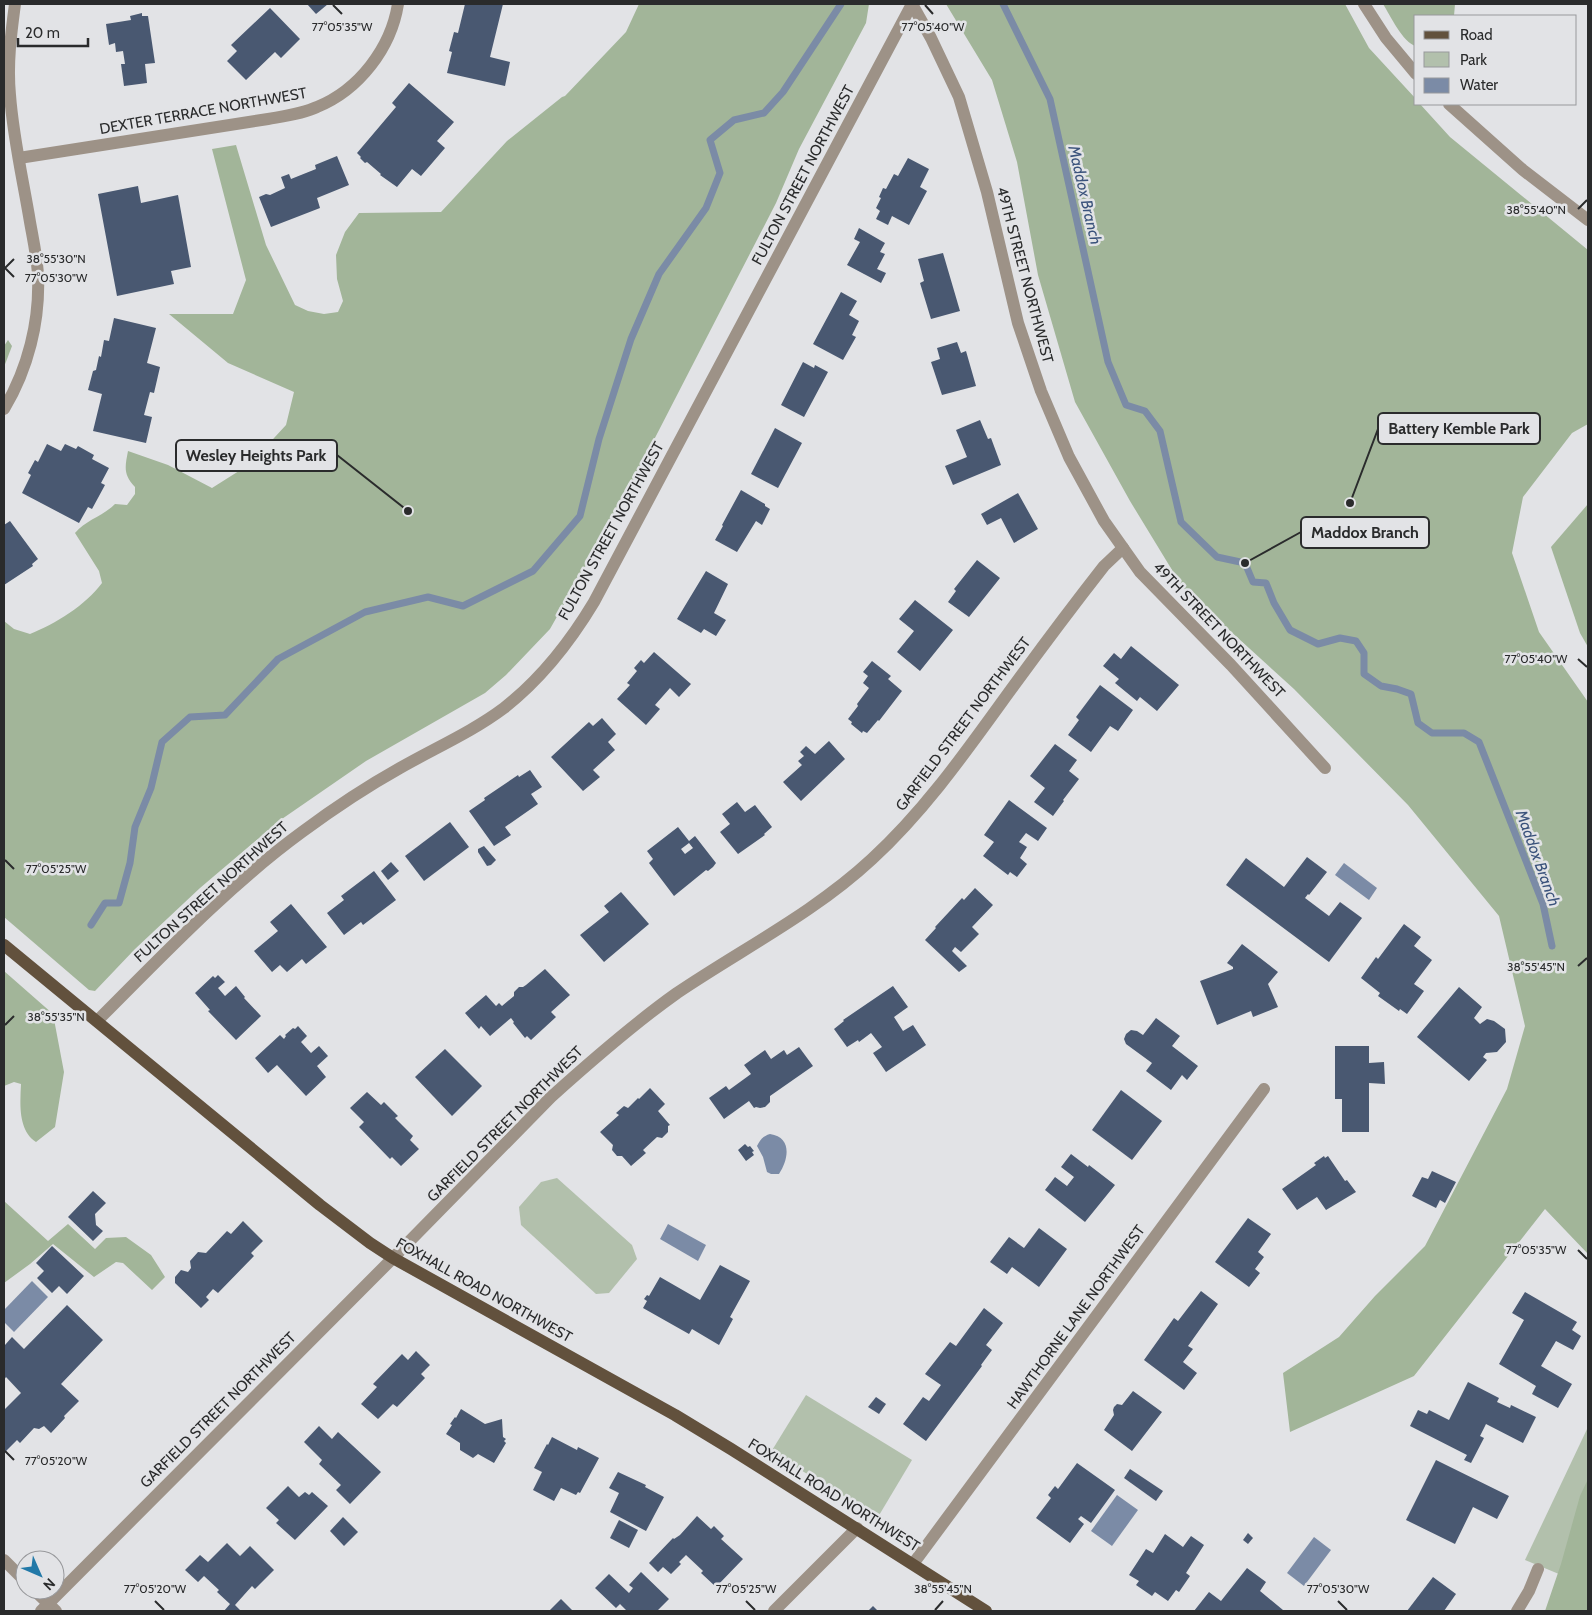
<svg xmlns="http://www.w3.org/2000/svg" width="1592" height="1615" viewBox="0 0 1592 1615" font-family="Cabin,sans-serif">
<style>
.green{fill:#b2c0ac}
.forest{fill:#a2b599}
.water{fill:#7b8ba6}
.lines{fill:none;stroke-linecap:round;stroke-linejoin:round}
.stream{stroke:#7b8ba6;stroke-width:7}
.building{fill:#495871;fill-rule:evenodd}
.minor{stroke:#9d9287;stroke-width:12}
.major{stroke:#62513d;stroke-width:12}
.ticks{fill:none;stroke:#2a2b2c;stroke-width:2}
.labels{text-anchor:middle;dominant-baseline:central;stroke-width:5;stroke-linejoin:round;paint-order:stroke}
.street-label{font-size:15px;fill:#2a2b2c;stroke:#e2e3e6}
.water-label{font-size:16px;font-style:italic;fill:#3a527b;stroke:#e2e3e6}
.ticks-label{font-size:12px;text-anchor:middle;fill:#2a2b2c;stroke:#e2e3e6;stroke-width:5;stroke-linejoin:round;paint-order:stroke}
.leader{fill:none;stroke:#2a2b2c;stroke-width:2}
.callout-dot{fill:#2a2b2c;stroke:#e2e3e6;stroke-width:2}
.callout{fill:#e2e3e6;stroke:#2a2b2c;stroke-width:2}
.callout-label{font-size:16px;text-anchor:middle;font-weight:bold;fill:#2a2b2c}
</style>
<rect width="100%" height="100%" fill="#e2e3e6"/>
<!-- green -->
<g class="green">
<polygon points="557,1178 632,1245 637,1259 609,1293 596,1294 521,1225 519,1207 541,1182"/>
<polygon points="806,1395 912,1460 878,1517 771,1452"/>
<polygon points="1588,1427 1588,1586 1525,1560"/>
</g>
<!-- forest -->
<g class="forest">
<path d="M639,4H869L866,23L799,149L776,203L624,498L550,629L506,675L485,693L366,761L279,821L200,888L135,949L95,991L89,990L4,917V621L14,629L30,634C55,624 86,605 102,583L99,571L75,533C86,520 103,516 115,504L127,505L135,494V487C123,474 125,467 128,451L168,465L212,488L250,464L286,425L294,392L228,363L169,314H233L246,280L212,149L236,145L266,245L295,305L308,311L324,314L338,312L343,301L337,279L336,255L345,232L359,213L441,212L507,141L562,97L565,96L626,32Z"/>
<polygon points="946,4 1345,4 1369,48 1416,99 1416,104 1420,104 1450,137 1588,250 1588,424 1572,433 1523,497 1512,553 1539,632 1588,702 1588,1254 1545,1209 1414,1376 1290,1432 1283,1373 1339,1337 1375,1296 1425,1246 1507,1089 1525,1026 1499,916 1408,805 1294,689 1183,588 1130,501 1075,402 1038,275 1017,162 992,80"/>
<path d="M1383,4H1455L1454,16H1416V46C1403,43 1390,15 1383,4Z"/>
<polygon points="8,340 12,346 4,367 4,346"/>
<polygon points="1588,504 1588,647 1580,633 1551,547"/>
<path d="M4,971L53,1014L64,1072L55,1127L36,1142C18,1130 20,1104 21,1084L14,1082L4,1086Z"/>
<polygon points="4,1201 48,1241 68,1224 95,1249 106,1238 126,1237 151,1255 165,1277 152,1290 123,1263 116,1262 94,1277 53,1244 30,1264 4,1283"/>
<polygon points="1588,1479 1588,1611 1545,1611 1561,1564 1580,1496"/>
</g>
<!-- water -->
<g class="water">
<polygon points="1344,863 1377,888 1369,900 1335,875"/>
<path d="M770,1134C792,1137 789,1159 779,1174H771L767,1172L763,1157L757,1146C760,1140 763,1136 770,1134Z"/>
<polygon points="668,1224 706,1245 698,1261 660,1239"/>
<polygon points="32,1281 48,1297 14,1332 4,1322 4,1310"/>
<polygon points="1117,1495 1138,1510 1112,1546 1091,1531"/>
<polygon points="1314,1537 1331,1550 1304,1586 1287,1573"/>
</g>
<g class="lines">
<!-- stream -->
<g class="stream">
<polyline points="1003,4 1050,99 1108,362 1126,405 1145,411 1160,431 1181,522 1217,557 1245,563 1253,582 1266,583 1274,603 1290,630 1318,644 1340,638 1356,641 1364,653 1364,674 1381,686 1397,689 1411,694 1418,723 1432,733 1464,733 1479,742 1543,904 1552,946"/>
<polyline points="91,925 105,903 119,903 130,863 135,827 151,788 162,742 190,717 225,715 278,659 365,612 428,597 463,606 533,571 580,516 599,439 631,339 659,274 706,208 720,173 710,140 734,120 764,113 783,92 841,4"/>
</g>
</g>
<!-- building -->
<g class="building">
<polygon points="307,4 328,4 316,14"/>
<polygon points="465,4 503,4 490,57 510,62 505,86 447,73 452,52 449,51 454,32 458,33"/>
<polygon points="270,8 300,39 281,58 275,52 246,80 227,61 237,51 231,45"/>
<polygon points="142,13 142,16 148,16 155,63 145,64 147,83 124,86 121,64 125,64 123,51 116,52 115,43 109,45 106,24 131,20 130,16"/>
<polygon points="409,83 454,122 437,141 445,148 421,176 412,169 397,187 380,175 381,174 367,162 365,163 360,158 361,157 357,153 396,107 392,103"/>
<polygon points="337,156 349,185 317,198 320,208 271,227 259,197 266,194 270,195 285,188 281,177 289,174 291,179 316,169 315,165"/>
<polygon points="908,158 929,169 920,187 927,191 909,225 892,216 888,225 876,219 880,211 876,208 881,198 879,197 883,188 886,189 894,174 898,176"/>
<polygon points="138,186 141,203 178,195 191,267 171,271 174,284 117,296 98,194"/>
<polygon points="859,228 885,243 880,252 885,254 877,269 886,273 881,283 847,265 860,242 854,239"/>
<polygon points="943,253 960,311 931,319 920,283 924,281 918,259"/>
<polygon points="841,292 857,301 849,315 859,321 852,335 856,337 843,360 813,344"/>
<polygon points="114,318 156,328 147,363 160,367 154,393 150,392 144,415 152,417 146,443 93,431 102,394 88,390 93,371 96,370 99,356 101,357 104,340 109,341"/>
<polygon points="957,342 961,353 966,351 976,386 942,395 931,362 940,359 937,348"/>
<polygon points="803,362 814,368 815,365 828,372 804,417 781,405"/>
<polygon points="980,420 988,439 991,438 1001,465 953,485 945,466 967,457 956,430"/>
<polygon points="775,428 802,443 778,488 751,474"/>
<polygon points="47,444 61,451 65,444 76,449 78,446 94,455 92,459 109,468 101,483 105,485 92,509 88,507 79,523 22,493 31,475 28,473 35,460 38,462"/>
<polygon points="741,490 765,504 765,506 770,509 762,525 756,521 737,552 715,540 723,526 722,525"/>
<polygon points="1018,493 1038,529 1014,543 1001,518 987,525 981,514"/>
<polygon points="10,521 38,559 32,564 33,566 4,585 4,525"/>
<polygon points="977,560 1000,578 969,617 948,602 956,591 954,589"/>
<polygon points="706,571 728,584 714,613 726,620 716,636 704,629 701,633 677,619"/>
<polygon points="915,600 953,630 920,671 897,652 914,631 899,619"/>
<polygon points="1131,646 1179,685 1157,711 1140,697 1137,701 1115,683 1119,679 1103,666 1114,653 1121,659"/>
<polygon points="654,652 691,684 679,697 670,688 655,705 660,709 646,725 617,699 630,685 627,683 637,671 634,668 641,660 644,663"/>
<polygon points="872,661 891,676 888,679 902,691 879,721 878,720 867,733 863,731 862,733 851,724 852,722 848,719 858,706 857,704 869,688 863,683 868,676 863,672"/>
<polygon points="1100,685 1133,710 1118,731 1110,726 1091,752 1068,735 1079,720 1076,717"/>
<polygon points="602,718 616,734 608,742 615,750 593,770 600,777 583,791 551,757 589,722 593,726"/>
<polygon points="829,741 845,759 801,801 783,782 802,765 798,761 804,756 800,752 806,746 815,754"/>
<polygon points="1055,744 1077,760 1069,771 1079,779 1063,800 1064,801 1053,816 1034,802 1045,788 1030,776"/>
<polygon points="530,770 542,787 531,794 538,804 505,827 511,835 494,846 469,811 485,800 484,798 518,775 519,777"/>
<polygon points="1009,800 1047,828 1038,841 1026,833 1019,842 1027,847 1020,858 1027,864 1017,877 1010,872 1008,875 983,856 994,842 984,835"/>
<polygon points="737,802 745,812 755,805 772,827 764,834 765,835 738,854 720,832 730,824 722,814"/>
<polygon points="450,822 469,847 424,881 405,856"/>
<path d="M678,827L689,841L695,836L716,863L713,867L708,871L706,870L674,896L649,863L653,859L647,851ZM689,843L693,848L685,854L681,849Z"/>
<polygon points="484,846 496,860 491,865 487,866 478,852 478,849"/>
<polygon points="1307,857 1327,872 1309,895 1308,894 1305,898 1329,916 1340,902 1362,918 1329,962 1226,885 1246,858 1284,887"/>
<polygon points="391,862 399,871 388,880 381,871"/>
<polygon points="374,871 396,900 363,925 361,922 344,935 327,913 344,900 341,896"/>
<polygon points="975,888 993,905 972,927 979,934 961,952 955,947 952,951 967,966 959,972 925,940 936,928 935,927 962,898 964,900"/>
<polygon points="621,892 649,924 604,962 580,935 609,912 604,906"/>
<polygon points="291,904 327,947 306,964 302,959 287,972 280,965 272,972 254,951 278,931 270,922"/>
<polygon points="1404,924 1421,937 1414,946 1432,960 1414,984 1424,991 1407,1014 1400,1009 1399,1011 1378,996 1380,993 1361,978 1376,957 1378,959"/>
<polygon points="1242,944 1278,972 1268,984 1278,1007 1253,1017 1251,1011 1217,1025 1200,981 1233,969 1233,967 1227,963"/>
<polygon points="545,969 570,995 551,1012 556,1017 531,1040 527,1036 525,1038 513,1023 514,1022 511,1018 490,1036 481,1026 479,1029 465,1013 486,995 496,1006 499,1003 502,1006 514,996 514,992 519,987 523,987 526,985"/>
<polygon points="218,975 225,982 218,988 225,996 236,986 245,997 244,998 261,1016 236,1040 208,1011 210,1010 195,993 213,976 215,978"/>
<polygon points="893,986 908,1007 894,1017 903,1031 913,1025 926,1045 886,1072 873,1053 882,1047 871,1033 859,1042 858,1040 847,1047 834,1029 844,1021 843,1020"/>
<polygon points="1459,987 1482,1007 1474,1018 1480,1024 1487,1019 1494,1021 1505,1029 1506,1042 1497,1052 1486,1053 1483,1057 1487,1060 1469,1081 1417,1037"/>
<polygon points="1156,1018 1180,1036 1172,1046 1198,1066 1187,1080 1182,1075 1171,1090 1146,1071 1152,1063 1126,1044 1124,1039 1126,1034 1131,1030 1137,1031 1143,1035"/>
<polygon points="298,1026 307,1036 301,1042 311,1053 319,1046 328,1056 317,1066 326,1077 306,1096 277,1065 268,1073 255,1058 280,1035 284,1039 286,1036 285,1035 293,1028 295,1029"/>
<polygon points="1335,1046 1369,1046 1369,1063 1384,1062 1385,1084 1369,1083 1369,1132 1342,1132 1342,1099 1335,1099"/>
<polygon points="799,1047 813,1066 770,1096 770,1102 765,1107 760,1108 756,1107 754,1108 749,1101 724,1119 709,1098 726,1086 729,1090 751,1074 744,1065 765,1050 771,1059 784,1050 787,1055"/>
<polygon points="445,1049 482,1086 452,1116 415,1077"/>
<polygon points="650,1088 665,1104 658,1111 670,1125 668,1126 668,1132 662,1138 657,1137 643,1150 646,1153 631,1166 622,1156 617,1156 612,1150 613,1145 600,1132 619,1115 616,1113 624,1106 628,1108 638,1098 639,1099"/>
<polygon points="1121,1090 1162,1121 1132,1160 1092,1130"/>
<polygon points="367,1092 381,1105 384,1102 398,1116 395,1118 413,1136 410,1140 419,1149 401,1166 392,1157 390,1159 359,1127 364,1122 350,1108"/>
<polygon points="745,1144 748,1147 750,1146 754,1151 752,1152 754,1155 746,1161 738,1150"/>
<polygon points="1071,1154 1088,1167 1089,1165 1115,1185 1085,1222 1045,1190 1055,1177 1067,1186 1074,1177 1061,1167"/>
<polygon points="1324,1156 1325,1158 1328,1156 1345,1181 1347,1180 1356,1192 1326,1210 1317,1197 1297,1210 1282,1189 1316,1165 1314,1163"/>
<polygon points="1432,1171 1456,1182 1445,1203 1440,1200 1436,1208 1412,1196 1422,1177 1428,1179"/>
<polygon points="93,1191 106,1203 95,1214 96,1225 103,1231 93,1241 68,1217"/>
<polygon points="1248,1218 1271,1234 1258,1252 1264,1257 1255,1269 1260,1273 1249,1287 1215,1262"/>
<polygon points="243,1221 263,1241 251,1253 254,1256 218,1293 213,1289 206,1297 209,1300 201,1308 175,1283 175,1277 181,1270 188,1272 191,1268 190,1261 198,1252 206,1253 227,1231 231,1234"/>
<polygon points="1039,1228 1067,1249 1039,1287 1012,1267 1007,1274 990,1262 1009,1237 1024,1248"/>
<polygon points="52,1246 84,1276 67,1294 59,1286 52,1293 37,1278 44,1271 36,1263"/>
<polygon points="720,1265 750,1281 730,1317 733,1319 719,1345 692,1329 689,1334 643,1308 647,1301 644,1299 647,1295 649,1296 660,1277 700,1300"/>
<polygon points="1201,1291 1218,1304 1188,1346 1193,1349 1183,1362 1197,1373 1184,1390 1144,1360 1174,1318 1178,1321"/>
<polygon points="1525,1292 1577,1322 1572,1330 1581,1336 1573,1350 1556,1341 1541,1366 1572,1384 1558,1408 1532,1394 1536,1386 1499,1364 1524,1320 1512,1313"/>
<polygon points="67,1305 103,1340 61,1384 79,1401 64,1416 65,1418 51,1433 44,1426 39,1429 34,1428 20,1443 17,1440 4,1453 4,1410 21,1393 6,1377 4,1380 4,1344 5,1345 12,1337 24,1349"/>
<polygon points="984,1308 1003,1323 986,1345 992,1350 981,1365 982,1366 926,1441 903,1424 923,1397 929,1401 941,1385 925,1374 950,1342 956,1346"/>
<polygon points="416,1351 430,1365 421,1374 425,1378 397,1407 393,1404 378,1419 361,1404 377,1387 373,1384 402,1354 408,1360"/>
<polygon points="1468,1382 1499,1398 1497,1402 1510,1408 1511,1405 1536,1417 1523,1443 1486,1424 1480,1436 1484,1438 1471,1463 1464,1460 1467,1455 1410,1426 1418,1410 1427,1414 1429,1410 1449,1420"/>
<polygon points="1133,1391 1162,1412 1132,1451 1104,1430 1114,1415 1113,1410 1114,1407 1117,1404 1122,1405"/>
<polygon points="876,1397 886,1404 879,1414 868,1407"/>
<polygon points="461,1409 485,1424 502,1419 503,1437 506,1439 504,1441 506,1443 494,1463 478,1454 473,1458 460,1450 460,1443 446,1434 452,1425 450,1424 455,1417 456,1418"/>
<polygon points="319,1426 332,1439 338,1432 381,1472 350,1504 336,1490 341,1485 319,1464 322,1460 304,1442"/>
<polygon points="552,1437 577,1450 578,1447 599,1458 580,1493 578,1492 576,1495 561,1488 554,1501 533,1490 542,1472 534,1468 547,1444 548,1445"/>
<polygon points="1436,1460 1509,1496 1497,1519 1473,1507 1455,1544 1406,1520"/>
<polygon points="1077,1463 1115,1490 1091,1523 1081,1516 1078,1519 1084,1524 1070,1543 1036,1518 1051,1498 1048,1495 1055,1486 1058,1489"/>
<polygon points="1130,1469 1163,1491 1156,1501 1124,1478"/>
<polygon points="618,1472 646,1485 645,1487 664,1497 646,1531 610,1512 619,1493 609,1488"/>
<polygon points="288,1486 299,1497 305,1492 309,1495 312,1492 328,1506 295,1540 276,1523 279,1520 266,1508"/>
<polygon points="697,1516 711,1529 714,1526 724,1536 721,1539 743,1559 716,1587 701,1573 703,1571 686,1555 679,1562 681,1564 671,1574 663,1567 658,1572 649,1563 673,1538 674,1539 680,1535"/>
<polygon points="343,1517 358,1532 344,1546 330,1531"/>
<polygon points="619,1520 638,1530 629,1548 610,1538"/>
<polygon points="1248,1533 1253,1538 1248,1544 1243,1540"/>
<polygon points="1165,1534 1183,1547 1191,1536 1204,1545 1186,1573 1190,1576 1179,1592 1176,1590 1168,1601 1155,1592 1152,1596 1136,1585 1139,1581 1129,1575 1146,1549 1153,1553"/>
<polygon points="227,1543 240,1556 250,1546 274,1570 255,1589 252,1586 235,1605 241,1611 224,1611 230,1604 217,1592 219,1590 204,1576 198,1582 185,1570 200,1555 208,1562"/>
<polygon points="1247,1568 1266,1582 1260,1591 1283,1610 1282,1611 1194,1611 1209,1592 1221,1601"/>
<polygon points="641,1572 669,1599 657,1611 627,1611 620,1604 616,1608 595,1588 609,1574 629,1593 633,1588 629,1585"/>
<polygon points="1433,1577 1456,1594 1444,1611 1407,1611"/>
<polygon points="561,1599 573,1611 549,1611"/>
<polygon points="873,1606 878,1611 868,1611"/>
</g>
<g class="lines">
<!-- minor -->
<g class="minor">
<polyline points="912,4 931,38 959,97 987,192 1018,323 1041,391 1069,457 1104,521 1140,572 1231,665 1325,768"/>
<polyline points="1364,4 1386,38 1416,74"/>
<polyline points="1449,104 1523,170 1588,220"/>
<path d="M19,158L268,119C285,116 302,114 317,107C359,90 391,48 398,4"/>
<path d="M4,409C28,369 40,321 38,275C37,257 33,239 30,222C23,180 13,137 10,95C7,64 11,34 15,4"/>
<path d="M97,1021C161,957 228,886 302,832C333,809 366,787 400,768C435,748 472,732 504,708C541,679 570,642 594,602L912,4"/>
<polyline points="4,1560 25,1581"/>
<polyline points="913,1564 1264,1089"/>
<polyline points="34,1590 56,1611"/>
<path d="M41,1611L393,1258L551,1097C591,1061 632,1025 677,993C742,949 814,913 872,859C921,814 960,760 999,706C1033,659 1068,612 1104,566L1123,548"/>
<polyline points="774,1611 857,1528"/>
<polyline points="1517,1611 1529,1591 1538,1569"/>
</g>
<!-- major -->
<polyline class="major" points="4,945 320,1205 370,1243 393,1258 675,1415 731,1449 986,1611"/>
</g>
<!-- ticks -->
<path class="ticks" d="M333,5L342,14M925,5L933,14M1578,209L1587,200M5,268L14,277M5,268L14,259M1578,659L1587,667M5,860L14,869M1578,966L1587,958M5,1025L14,1016M1578,1250L1587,1259M5,1451L14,1460M155,1601L164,1610M746,1601L755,1610M1338,1601L1347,1610M935,1610L943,1601"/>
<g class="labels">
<!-- street labels -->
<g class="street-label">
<text transform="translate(203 111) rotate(-10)">DEXTER TERRACE NORTHWEST</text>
<text transform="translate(803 175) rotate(-62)">FULTON STREET NORTHWEST</text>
<text transform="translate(1025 275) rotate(75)">49TH STREET NORTHWEST</text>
<text transform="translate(611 531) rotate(-61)">FULTON STREET NORTHWEST</text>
<text transform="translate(1219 630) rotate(46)">49TH STREET NORTHWEST</text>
<text transform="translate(963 724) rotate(-53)">GARFIELD STREET NORTHWEST</text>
<text transform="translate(211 892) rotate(-42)">FULTON STREET NORTHWEST</text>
<text transform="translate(505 1124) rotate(-45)">GARFIELD STREET NORTHWEST</text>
<text transform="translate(484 1290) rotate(29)">FOXHALL ROAD NORTHWEST</text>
<text transform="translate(1076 1317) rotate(-54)">HAWTHORNE LANE NORTHWEST</text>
<text transform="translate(218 1410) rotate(-45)">GARFIELD STREET NORTHWEST</text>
<text transform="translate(834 1495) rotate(32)">FOXHALL ROAD NORTHWEST</text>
</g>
<!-- water labels -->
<g class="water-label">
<text transform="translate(1085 195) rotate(77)">Maddox Branch</text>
<text transform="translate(1538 858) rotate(70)">Maddox Branch</text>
</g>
</g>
<g class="ticks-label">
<text x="342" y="31">77°05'35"W</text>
<text x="933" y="31">77°05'40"W</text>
<text x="1536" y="214">38°55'40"N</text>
<text x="56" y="263">38°55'30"N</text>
<text x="56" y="282">77°05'30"W</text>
<text x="1536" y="663">77°05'40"W</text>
<text x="56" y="873">77°05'25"W</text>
<text x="1536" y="971">38°55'45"N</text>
<text x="56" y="1021">38°55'35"N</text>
<text x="1536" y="1254">77°05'35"W</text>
<text x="56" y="1465">77°05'20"W</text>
<text x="155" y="1593">77°05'20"W</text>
<text x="746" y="1593">77°05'25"W</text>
<text x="943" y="1593">38°55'45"N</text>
<text x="1338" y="1593">77°05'30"W</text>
</g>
<!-- callouts -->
<path class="leader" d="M1350 503L1378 429M408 511L337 455M1245 563L1301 532"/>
<g class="callout-dot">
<circle cx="1350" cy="503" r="5"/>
<circle cx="408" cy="511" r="5"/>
<circle cx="1245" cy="563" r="5"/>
</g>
<g class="callout">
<rect x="1378" y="413" width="162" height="31" rx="5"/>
<rect x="176" y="440" width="161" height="31" rx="5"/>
<rect x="1301" y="517" width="128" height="31" rx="5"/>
</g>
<g class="callout-label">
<text x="1459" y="434">Battery Kemble Park</text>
<text x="256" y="461">Wesley Heights Park</text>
<text x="1365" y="538">Maddox Branch</text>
</g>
<!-- border -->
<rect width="1592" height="1615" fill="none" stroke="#2a2b2c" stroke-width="10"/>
<!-- legend -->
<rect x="1414" y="15" width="162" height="90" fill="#e2e3e6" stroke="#98999c"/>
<rect x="1424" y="31" width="25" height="8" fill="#62513d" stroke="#98999c"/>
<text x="1460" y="40" font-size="15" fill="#2a2b2c">Road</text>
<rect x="1424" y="52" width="25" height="15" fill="#b2c0ac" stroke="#98999c"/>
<text x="1460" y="65" font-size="15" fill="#2a2b2c">Park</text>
<rect x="1424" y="78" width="25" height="15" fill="#7b8ba6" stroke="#98999c"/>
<text x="1460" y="90" font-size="15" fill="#2a2b2c">Water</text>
<!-- north arrow -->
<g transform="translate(40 1575) rotate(135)"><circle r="24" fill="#e2e3e6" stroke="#98999c"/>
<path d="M0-4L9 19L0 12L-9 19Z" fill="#2279a8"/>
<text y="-8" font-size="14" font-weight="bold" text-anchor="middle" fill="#2a2b2c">N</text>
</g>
<!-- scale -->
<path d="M18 38v8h70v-8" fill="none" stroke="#2a2b2c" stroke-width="2.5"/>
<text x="25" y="38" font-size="15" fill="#2a2b2c" stroke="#e2e3e6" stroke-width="4" paint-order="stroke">20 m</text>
</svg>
